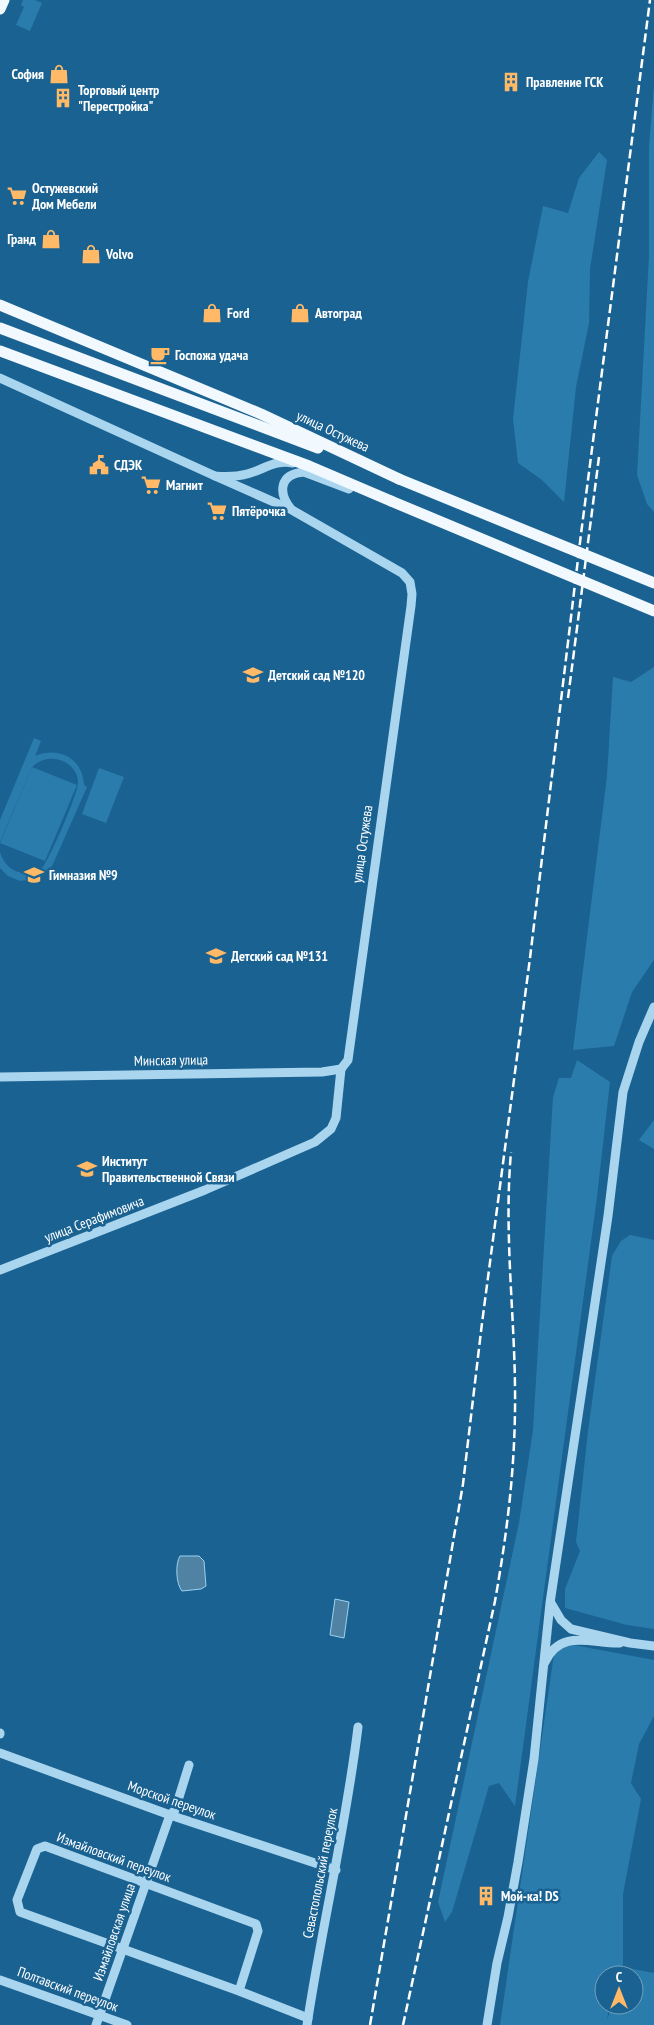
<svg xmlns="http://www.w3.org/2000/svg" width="654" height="2025" viewBox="0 0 654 2025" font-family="'PT Sans Narrow',sans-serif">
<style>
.green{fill:#2a7cad}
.water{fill:#5083a3;stroke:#9cd2f1}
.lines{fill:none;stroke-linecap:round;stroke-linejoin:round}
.minor{stroke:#a9d5ef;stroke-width:9}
.major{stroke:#f1f9ff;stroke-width:11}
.rail{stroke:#fff;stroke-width:2.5;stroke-dasharray:9 4;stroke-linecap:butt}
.major-bridge{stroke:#f1f9ff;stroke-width:11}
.labels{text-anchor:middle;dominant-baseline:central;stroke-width:5;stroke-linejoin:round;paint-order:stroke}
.poi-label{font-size:14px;font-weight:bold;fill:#fff;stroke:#1a6291;text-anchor:start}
.street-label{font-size:14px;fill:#fff;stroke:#1a6291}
</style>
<rect width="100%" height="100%" fill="#1a6291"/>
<!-- green -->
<g class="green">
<polygon points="23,0 35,0 42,3 30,31 16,25 24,7 21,5"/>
<polygon points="654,85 654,512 647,504 637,475 649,256 649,147"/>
<polygon points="599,152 607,160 590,269 589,323 576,387 564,502 542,480 518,463 513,419 528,282 543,206 568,213 579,178"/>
<polygon points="654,667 654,960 632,992 614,1046 573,1050 607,776 613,677 631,682"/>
<path d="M34,738L41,741L35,756C58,746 83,758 84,785L87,787L53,864L47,873L35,879L20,881L8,876L0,868V852C6,873 25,878 43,867C50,858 79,792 78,782C78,772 70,763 60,760C50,757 39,760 32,767L0,842V820Z"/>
<polygon points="32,767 77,785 45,861 0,843"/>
<polygon points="99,768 124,777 106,823 82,814"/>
<polygon points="577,1060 610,1082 597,1197 515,1806 499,1783 489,1786 452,1912 445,1922 438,1902 519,1523 533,1430 553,1097 559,1078 571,1078"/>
<polygon points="654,1120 654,1149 639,1140"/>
<polygon points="630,1235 654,1240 654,1629 627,1625 565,1608 565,1589 580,1551 576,1542 588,1431 612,1256 621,1241"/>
<polygon points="568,1644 654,1660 654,1716 639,1744 631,1783 641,1799 623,1894 623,1964 619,1975 604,1975 604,2005 610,2005 607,2019 613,2005 634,2005 634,1975 625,1975 628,1968 654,1973 654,2025 500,2025 554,1654"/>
</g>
<!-- water -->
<g class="water">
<path d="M180,1556H199L204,1561L206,1586L201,1589L182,1591C176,1584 175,1564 180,1556Z"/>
<polygon points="335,1599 349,1602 344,1638 330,1635"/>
</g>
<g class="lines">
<!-- minor -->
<g class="minor">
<path d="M0,378L215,476C226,477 236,477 247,474C263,470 276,459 293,463"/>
<polyline points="215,476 292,510 402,573 410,582 412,594 411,606 348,1060 341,1069"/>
<path d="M291,509C278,493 279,474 304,472L349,489"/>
<polyline points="0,1077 322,1072 341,1069"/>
<polyline points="0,1270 205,1190 315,1142 331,1129 336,1118 341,1069"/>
<polyline points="551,1603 561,1620 571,1629 630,1643 654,1646"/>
<path d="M545,1662C561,1628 592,1644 620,1643"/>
<polyline points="0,1733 0,1734"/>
<polyline points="0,1753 170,1815 336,1870"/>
<polyline points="0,1980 127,2025"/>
<polyline points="239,1991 258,1931 256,1924 45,1846 37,1849 17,1900 20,1912 239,1991 308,2018"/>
<polyline points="96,2025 170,1815 175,1810 189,1765"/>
<path d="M307,2025C322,1925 346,1827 358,1727"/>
<polyline points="487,2025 497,1963 508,1917 518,1862 534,1759 550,1603 608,1216 623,1092 639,1042 654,1007"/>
</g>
<!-- major -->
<g class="major">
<polyline points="0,9 4,0"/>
<polyline points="0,305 261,414 399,479"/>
<polyline points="0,328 318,448"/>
<polyline points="0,351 309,466 391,501"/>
</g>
<!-- rail -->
<g class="rail">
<polyline points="568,698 599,457"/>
<polyline points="370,2025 463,1484 482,1323 530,958 581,534 650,0"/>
<path d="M403,2025L495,1601C508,1528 516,1461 515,1386C514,1308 504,1230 511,1152"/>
</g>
<!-- major-bridge -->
<g class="major-bridge">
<polyline points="399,479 654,583"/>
<polyline points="391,501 654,611"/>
</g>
</g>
<!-- icons -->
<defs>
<symbol id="shop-bare" viewBox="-9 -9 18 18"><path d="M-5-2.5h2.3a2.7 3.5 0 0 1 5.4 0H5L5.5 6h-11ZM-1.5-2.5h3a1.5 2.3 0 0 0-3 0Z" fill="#ffb967" stroke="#1a6291" stroke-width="2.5" paint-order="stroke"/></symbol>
<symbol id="building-bare" viewBox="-9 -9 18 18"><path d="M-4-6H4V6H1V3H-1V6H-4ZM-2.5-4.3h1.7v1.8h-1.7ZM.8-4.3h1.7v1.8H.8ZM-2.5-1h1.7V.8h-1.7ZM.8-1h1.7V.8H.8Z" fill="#ffb967" stroke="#1a6291" stroke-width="2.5" paint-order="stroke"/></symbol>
<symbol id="supermarket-bare" viewBox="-9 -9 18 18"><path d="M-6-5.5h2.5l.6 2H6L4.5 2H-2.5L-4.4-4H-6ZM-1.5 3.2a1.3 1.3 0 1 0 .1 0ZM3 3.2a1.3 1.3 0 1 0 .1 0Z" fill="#ffb967" stroke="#1a6291" stroke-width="2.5" paint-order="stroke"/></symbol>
<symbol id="cafe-bare" viewBox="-9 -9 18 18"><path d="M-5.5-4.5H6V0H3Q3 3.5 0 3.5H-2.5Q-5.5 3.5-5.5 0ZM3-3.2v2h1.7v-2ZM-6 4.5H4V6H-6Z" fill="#ffb967" stroke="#1a6291" stroke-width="2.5" paint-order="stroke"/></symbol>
<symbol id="civic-bare" viewBox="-9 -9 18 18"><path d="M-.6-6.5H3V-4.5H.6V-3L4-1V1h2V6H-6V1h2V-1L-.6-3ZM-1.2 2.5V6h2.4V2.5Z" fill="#ffb967" stroke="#1a6291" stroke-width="2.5" paint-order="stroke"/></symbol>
<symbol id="school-bare" viewBox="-9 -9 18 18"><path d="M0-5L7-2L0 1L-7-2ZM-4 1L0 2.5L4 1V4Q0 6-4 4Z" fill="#ffb967" stroke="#1a6291" stroke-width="2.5" paint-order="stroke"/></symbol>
<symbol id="university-bare" viewBox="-9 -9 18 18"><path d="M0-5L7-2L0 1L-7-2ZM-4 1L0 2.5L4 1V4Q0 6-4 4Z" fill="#ffb967" stroke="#1a6291" stroke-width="2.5" paint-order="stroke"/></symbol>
</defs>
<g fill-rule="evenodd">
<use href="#shop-bare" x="45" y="60" width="28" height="28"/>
<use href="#building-bare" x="497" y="68" width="28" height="28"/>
<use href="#building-bare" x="49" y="84" width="28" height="28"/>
<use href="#supermarket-bare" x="3" y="182" width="28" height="28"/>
<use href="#shop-bare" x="37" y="225" width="28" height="28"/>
<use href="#shop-bare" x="77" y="240" width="28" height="28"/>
<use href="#shop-bare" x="198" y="299" width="28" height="28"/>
<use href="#shop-bare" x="286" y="299" width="28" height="28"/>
<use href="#cafe-bare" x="146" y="341" width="28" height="28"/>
<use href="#civic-bare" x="85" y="451" width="28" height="28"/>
<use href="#supermarket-bare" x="137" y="471" width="28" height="28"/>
<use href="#supermarket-bare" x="203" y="497" width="28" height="28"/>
<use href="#school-bare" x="239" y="661" width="28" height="28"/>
<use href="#school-bare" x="20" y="861" width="28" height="28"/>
<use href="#school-bare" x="202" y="942" width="28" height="28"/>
<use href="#university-bare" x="73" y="1155" width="28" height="28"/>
<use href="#building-bare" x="472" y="1882" width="28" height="28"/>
</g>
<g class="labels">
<!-- poi labels -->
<g class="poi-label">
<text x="44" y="74" text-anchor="end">София</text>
<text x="526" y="82">Правление ГСК</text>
<text x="78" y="90">Торговый центр<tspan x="78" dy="16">"Перестройка"</tspan></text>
<text x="32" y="188">Остужевский<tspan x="32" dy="16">Дом Мебели</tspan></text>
<text x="36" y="239" text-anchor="end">Гранд</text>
<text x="106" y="254">Volvo</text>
<text x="227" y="313">Ford</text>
<text x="315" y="313">Автоград</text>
<text x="175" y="355">Госпожа удача</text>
<text x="114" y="465">СДЭК</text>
<text x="166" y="485">Магнит</text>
<text x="232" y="511">Пятёрочка</text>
<text x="268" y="675">Детский сад №120</text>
<text x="49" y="875">Гимназия №9</text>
<text x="231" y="956">Детский сад №131</text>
<text x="102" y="1161">Институт<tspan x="102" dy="16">Правительственной Связи</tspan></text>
<text x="501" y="1896">Мой-ка! DS</text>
</g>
<!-- street labels -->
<g class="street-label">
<text transform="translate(333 431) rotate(25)">улица Остужева</text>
<text transform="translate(362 844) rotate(-82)">улица Остужева</text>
<text transform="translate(171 1060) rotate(-1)">Минская улица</text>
<text transform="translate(94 1219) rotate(-21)">улица Серафимовича</text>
<text transform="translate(172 1800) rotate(19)">Морской переулок</text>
<text transform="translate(114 1857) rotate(20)">Измайловский переулок</text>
<text transform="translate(320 1873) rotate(-79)">Севастопольский переулок</text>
<text transform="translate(114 1932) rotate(-71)">Измайловская улица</text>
<text transform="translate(68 1989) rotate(20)">Полтавский переулок</text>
</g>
</g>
<!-- north arrow -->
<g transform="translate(619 1990)"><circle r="24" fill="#1a6291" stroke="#76a1bd"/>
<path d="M0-4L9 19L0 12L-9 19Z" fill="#ffb967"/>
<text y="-8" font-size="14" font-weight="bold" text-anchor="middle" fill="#ffffff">С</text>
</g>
</svg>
